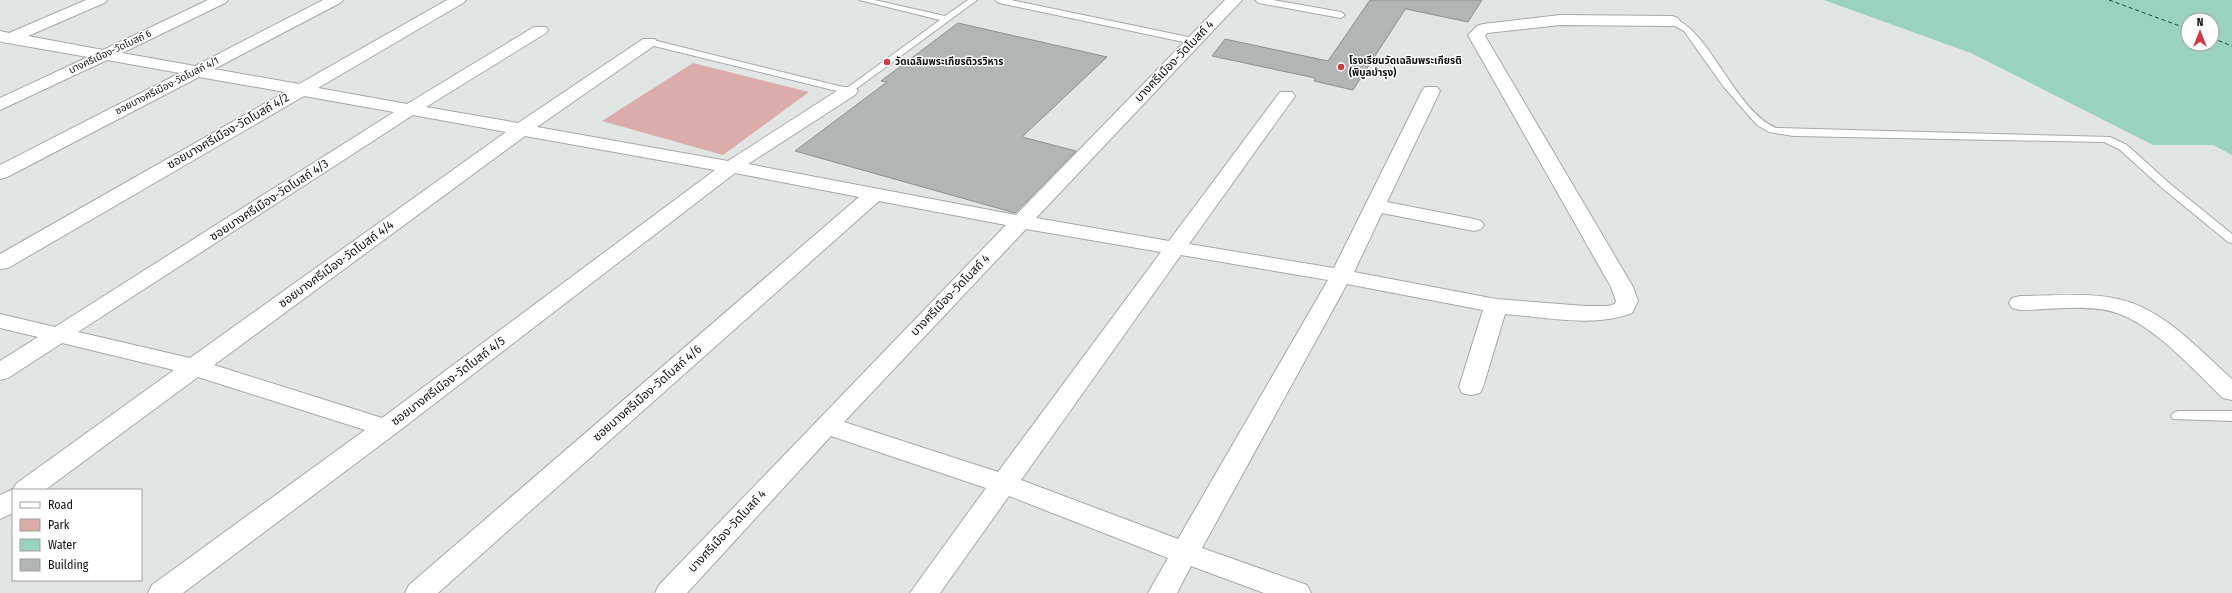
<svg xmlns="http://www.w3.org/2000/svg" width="2232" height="593" viewBox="0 0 2232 593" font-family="'Fira Sans Condensed','Noto Sans Thai',sans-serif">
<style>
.green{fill:#dcacaa}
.water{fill:#99d2bd;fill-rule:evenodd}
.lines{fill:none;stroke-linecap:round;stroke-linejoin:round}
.ferry{stroke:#184739;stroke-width:1;stroke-dasharray:4 3;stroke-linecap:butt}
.building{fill:#b1b5b3;stroke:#8d9190}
.lane-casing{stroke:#a5a9a7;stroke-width:2}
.street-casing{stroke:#a5a9a7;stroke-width:2}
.lane{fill:#fff;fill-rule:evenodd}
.street{fill:#fff;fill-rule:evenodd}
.poi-dot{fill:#cc3d46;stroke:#fff;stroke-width:1.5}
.labels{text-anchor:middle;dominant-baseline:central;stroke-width:3;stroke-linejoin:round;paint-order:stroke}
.far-street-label{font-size:10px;fill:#0e0f0f;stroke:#fff}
.far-poi-label{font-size:10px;font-weight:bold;fill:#0e0f0f;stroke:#fff;text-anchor:start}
.street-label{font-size:12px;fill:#0e0f0f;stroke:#fff}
</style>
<rect width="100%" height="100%" fill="#e1e5e4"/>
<!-- green -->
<polygon class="green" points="693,63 809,92 723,155 602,121"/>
<!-- water -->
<path class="water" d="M1824,0H2232V155L2213,145H2153L1971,53ZM2188,20H2212V44H2188Z"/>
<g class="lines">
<!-- ferry -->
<g class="ferry">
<polyline points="2109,0 2188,29"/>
<polyline points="2212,38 2232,46"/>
</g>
</g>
<!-- building -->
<g class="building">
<polygon points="1370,0 1482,0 1468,22 1406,9 1406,8 1353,90 1314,81 1315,78 1212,56 1225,39 1328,61"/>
<polygon points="958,23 1107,57 1022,137 1076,151 1015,213 795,151 887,82 881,81"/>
</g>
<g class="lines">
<defs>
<g id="lane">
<polygon points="859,0 874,0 945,16 968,0 977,0 849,94 646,44 645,42 649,39 847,88 940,20"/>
<polygon points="995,0 1011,0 1193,38 1197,41 1193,44 999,3"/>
<polygon points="1255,0 1273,0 1341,12 1345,15 1341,18 1259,3"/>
<path d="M1672,18C1708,27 1735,111 1776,128L2110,137L2127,145L2169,183L2232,234V243L2228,242L2161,187L2119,149L2104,142L1794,136L1769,132L1757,125L1723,86L1684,31L1669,23L1668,21Z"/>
<polygon points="2178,411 2232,411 2232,421 2173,419 2171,416 2173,413"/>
</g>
<g id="street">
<path d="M86,0H107L104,3L28,36L103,50L208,0H228L225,3L122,53L195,66L323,0H343L340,3L214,69L299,84L447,0H466L463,3L318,88L407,104L534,27H546L548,30L546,33L426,107L518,123L643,39H655L657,42L655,45L537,127L728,161L843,87H855L858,91L855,95L748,164L1016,215L1225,0H1242L1036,218L1169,241L1280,92H1292L1295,96L1189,244L1334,268L1422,91L1425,87H1437L1440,91L1387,202L1474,219L1481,221L1484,225L1481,229L1474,231L1382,213L1354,272L1496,299L1585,306H1608L1615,304L1616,301L1611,287L1468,35L1477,26L1483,24L1560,15L1672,16L1678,18L1680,21L1678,24L1672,26L1560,25L1487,33L1485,36L1633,287L1638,301L1632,313C1593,328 1546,317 1505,314L1483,387L1480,393L1471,395L1462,393L1459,387L1483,310L1347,284L1202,548L1307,585L1311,593H1264L1191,566L1177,593H1148L1168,558L1009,496L940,593H910L986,488L831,436L687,593H655L659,585L1006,225L879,201L438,593H405L409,585L859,197L735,173L395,434L183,593H148L152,585L365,430L198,377L45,490H13V513L0,519V495L13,489L17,483L174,370L62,343L8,378L0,380V361L38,337L0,328V314L55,327L394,112L304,96L8,268L0,269V254L285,92L199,77L7,177L0,179V165L180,73L107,60L0,110V98L88,57L2,42L0,41V31L9,33ZM413,115L506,132L190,358L78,332ZM525,136L715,170L382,418L214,365ZM1026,229L1161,252L998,472L844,422ZM1181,255L1328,280L1178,539L1021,480Z"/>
<path d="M2020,296C2052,296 2086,292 2118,299C2164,309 2198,349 2232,379V400L2223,398C2193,370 2155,325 2114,312C2087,304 2048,310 2020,310L2012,308L2009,303L2012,298Z"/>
</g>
</defs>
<!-- lane casing -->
<use href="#lane" class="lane-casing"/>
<!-- street casing -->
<use href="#street" class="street-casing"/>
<!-- lane -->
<use href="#lane" class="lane"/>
<!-- street -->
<use href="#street" class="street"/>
</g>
<!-- markers -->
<g class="poi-dot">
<circle cx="887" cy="62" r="4"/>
<circle cx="1341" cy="67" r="4"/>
</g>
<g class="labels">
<!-- far-street labels -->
<g class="far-street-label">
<text transform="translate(110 52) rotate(-25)">บางศรีเมือง-วัดโบสถ์ 6</text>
<text transform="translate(167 86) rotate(-27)">ซอยบางศรีเมือง-วัดโบสถ์ 4/1</text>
</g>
<!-- far-poi labels -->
<g class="far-poi-label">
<text x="1349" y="61">โรงเรียนวัดเฉลิมพระเกียรติ<tspan x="1349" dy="12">(พิบูลบำรุง)</tspan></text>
<text x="895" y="62">วัดเฉลิมพระเกียรติวรวิหาร</text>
</g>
<!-- street labels -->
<g class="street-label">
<text transform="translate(1174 61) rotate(-46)">บางศรีเมือง-วัดโบสถ์ 4</text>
<text transform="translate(228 131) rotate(-30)">ซอยบางศรีเมือง-วัดโบสถ์ 4/2</text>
<text transform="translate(269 200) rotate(-33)">ซอยบางศรีเมือง-วัดโบสถ์ 4/3</text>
<text transform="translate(336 264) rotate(-36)">ซอยบางศรีเมือง-วัดโบสถ์ 4/4</text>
<text transform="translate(950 295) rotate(-46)">บางศรีเมือง-วัดโบสถ์ 4</text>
<text transform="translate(448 381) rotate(-37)">ซอยบางศรีเมือง-วัดโบสถ์ 4/5</text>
<text transform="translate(647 393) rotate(-41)">ซอยบางศรีเมือง-วัดโบสถ์ 4/6</text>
<text transform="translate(727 531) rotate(-47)">บางศรีเมือง-วัดโบสถ์ 4</text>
</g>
</g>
<!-- legend -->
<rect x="12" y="489" width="130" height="92" fill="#ffffff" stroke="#9f9f9f"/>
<rect x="20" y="502" width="20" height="6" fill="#ffffff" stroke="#9f9f9f"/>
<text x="48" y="509" font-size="12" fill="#0e0f0f">Road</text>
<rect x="20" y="519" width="20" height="12" fill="#dcacaa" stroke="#9f9f9f"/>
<text x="48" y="529" font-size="12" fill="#0e0f0f">Park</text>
<rect x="20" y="539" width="20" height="12" fill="#99d2bd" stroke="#9f9f9f"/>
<text x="48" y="549" font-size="12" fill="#0e0f0f">Water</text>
<rect x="20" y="559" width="20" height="12" fill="#b1b5b3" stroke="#9f9f9f"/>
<text x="48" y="569" font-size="12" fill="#0e0f0f">Building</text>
<!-- north arrow -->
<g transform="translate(2200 32)"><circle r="19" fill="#ffffff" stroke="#9f9f9f"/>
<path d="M0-3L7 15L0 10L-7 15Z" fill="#cc3d46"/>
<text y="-6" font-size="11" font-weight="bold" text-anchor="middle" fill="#0e0f0f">N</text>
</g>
</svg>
